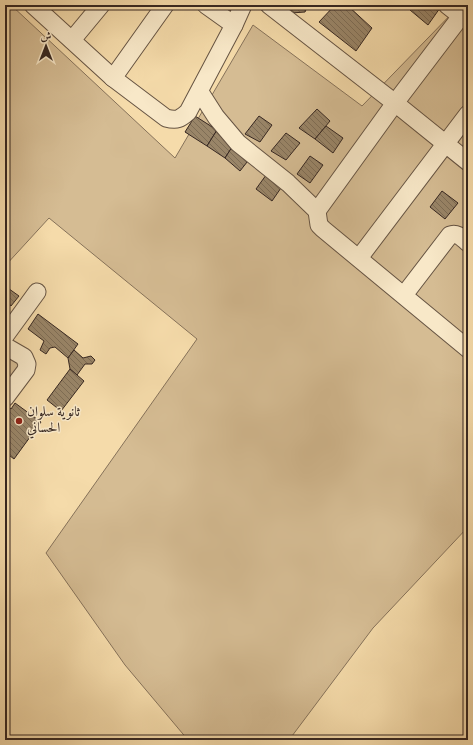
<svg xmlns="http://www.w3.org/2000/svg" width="473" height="745" viewBox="0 0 473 745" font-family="'Sorts Mill Goudy',Amiri,serif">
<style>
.grass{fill:#d5bc93;stroke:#86725a}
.building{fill:url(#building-back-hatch);stroke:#362721}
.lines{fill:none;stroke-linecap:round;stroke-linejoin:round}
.minor-casing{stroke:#665443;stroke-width:19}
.minor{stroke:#f8e8c8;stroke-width:17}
.poi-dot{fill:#8f2418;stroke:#f8e8c8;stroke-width:1.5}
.labels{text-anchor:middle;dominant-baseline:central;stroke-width:3;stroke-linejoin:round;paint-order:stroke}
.poi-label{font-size:14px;fill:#362721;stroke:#f8e8c8;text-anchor:start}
</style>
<defs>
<pattern id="building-back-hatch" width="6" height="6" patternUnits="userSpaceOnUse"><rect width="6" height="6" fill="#998568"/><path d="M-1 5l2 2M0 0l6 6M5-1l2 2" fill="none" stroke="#7e6d55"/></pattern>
</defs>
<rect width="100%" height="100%" fill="#f5dbaa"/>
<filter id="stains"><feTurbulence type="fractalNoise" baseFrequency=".005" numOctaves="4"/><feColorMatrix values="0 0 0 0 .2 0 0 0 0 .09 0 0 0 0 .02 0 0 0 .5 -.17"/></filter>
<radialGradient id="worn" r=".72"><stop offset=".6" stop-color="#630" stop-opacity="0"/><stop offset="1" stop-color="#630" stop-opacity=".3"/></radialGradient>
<!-- grass -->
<g class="grass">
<polygon points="5,5 11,5 175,158 253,25 362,106 460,5 468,5 468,527 373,628 289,740 188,740 125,665 46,553 197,339 49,218 5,266"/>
<polygon points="5,352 23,365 5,391"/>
</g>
<!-- building -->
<g class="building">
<polygon points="293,5 308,5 305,12 291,13"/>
<polygon points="335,5 347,5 372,28 356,51 319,22"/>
<polygon points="415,5 436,5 440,8 428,25 410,10"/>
<polygon points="317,109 330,121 315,139 299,128"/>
<polygon points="195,116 217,130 207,146 185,132"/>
<polygon points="259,116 272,125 260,142 245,134"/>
<polygon points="326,126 343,138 333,153 315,139"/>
<polygon points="217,130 234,144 225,158 207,146"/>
<polygon points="286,133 300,143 286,160 271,151"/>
<polygon points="234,144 251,157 240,171 225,158"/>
<polygon points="310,156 323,165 310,183 297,174"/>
<polygon points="269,171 283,185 272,201 256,189"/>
<polygon points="442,191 458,203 445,219 430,207"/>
<polygon points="5,286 19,296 11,306 5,301"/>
<polygon points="38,314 78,344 68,358 55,347 50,348 46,354 40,350 44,341 28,329"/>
<polygon points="74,350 83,358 91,356 95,360 92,364 85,364 77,375 70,369 68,358"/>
<polygon points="70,369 84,381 61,411 47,400"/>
<polygon points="15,403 41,422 14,459 5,452 5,442 7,439 5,438 5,408 7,406 11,409"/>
</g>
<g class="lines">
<defs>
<g id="minor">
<path d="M33,5L113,78L166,118C177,121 180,119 188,112L234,25"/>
<polyline points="206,5 234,25 243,5"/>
<polyline points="269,5 395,103 468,162"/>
<polyline points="447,5 461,16"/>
<polyline points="468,7 395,103 317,211 319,225 323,229 468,349"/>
<polyline points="72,40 101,5"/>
<polyline points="113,78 165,5"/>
<polyline points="200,92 216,117 238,143 288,183 317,211"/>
<polyline points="359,258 468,114"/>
<path d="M404,295L450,235C457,232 462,238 468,243"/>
<polyline points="5,336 37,292"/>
<polyline points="5,346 24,357 27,364 26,370 5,398"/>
</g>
</defs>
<!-- minor casing -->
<use href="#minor" class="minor-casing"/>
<!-- minor -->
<use href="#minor" class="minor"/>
</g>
<!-- markers -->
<circle class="poi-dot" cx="19" cy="421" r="4"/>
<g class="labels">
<!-- poi labels -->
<g class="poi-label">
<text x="27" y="413">ثانوية سلوان<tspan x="27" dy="16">الحساني</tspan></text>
</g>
</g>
<!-- margin -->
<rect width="473" height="745" fill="none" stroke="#f5dbaa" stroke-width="20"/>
<rect x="6" y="6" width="461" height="733" fill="none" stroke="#362721" stroke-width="2"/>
<rect x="10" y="10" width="453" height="725" fill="none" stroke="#362721"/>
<!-- north arrow -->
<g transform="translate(46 46)" stroke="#f8e8c8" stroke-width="3" paint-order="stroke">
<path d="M0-3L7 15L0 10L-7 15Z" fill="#362721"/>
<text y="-6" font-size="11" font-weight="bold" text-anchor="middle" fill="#362721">ش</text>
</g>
<rect width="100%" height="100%" filter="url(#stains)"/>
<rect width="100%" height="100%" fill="url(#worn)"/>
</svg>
